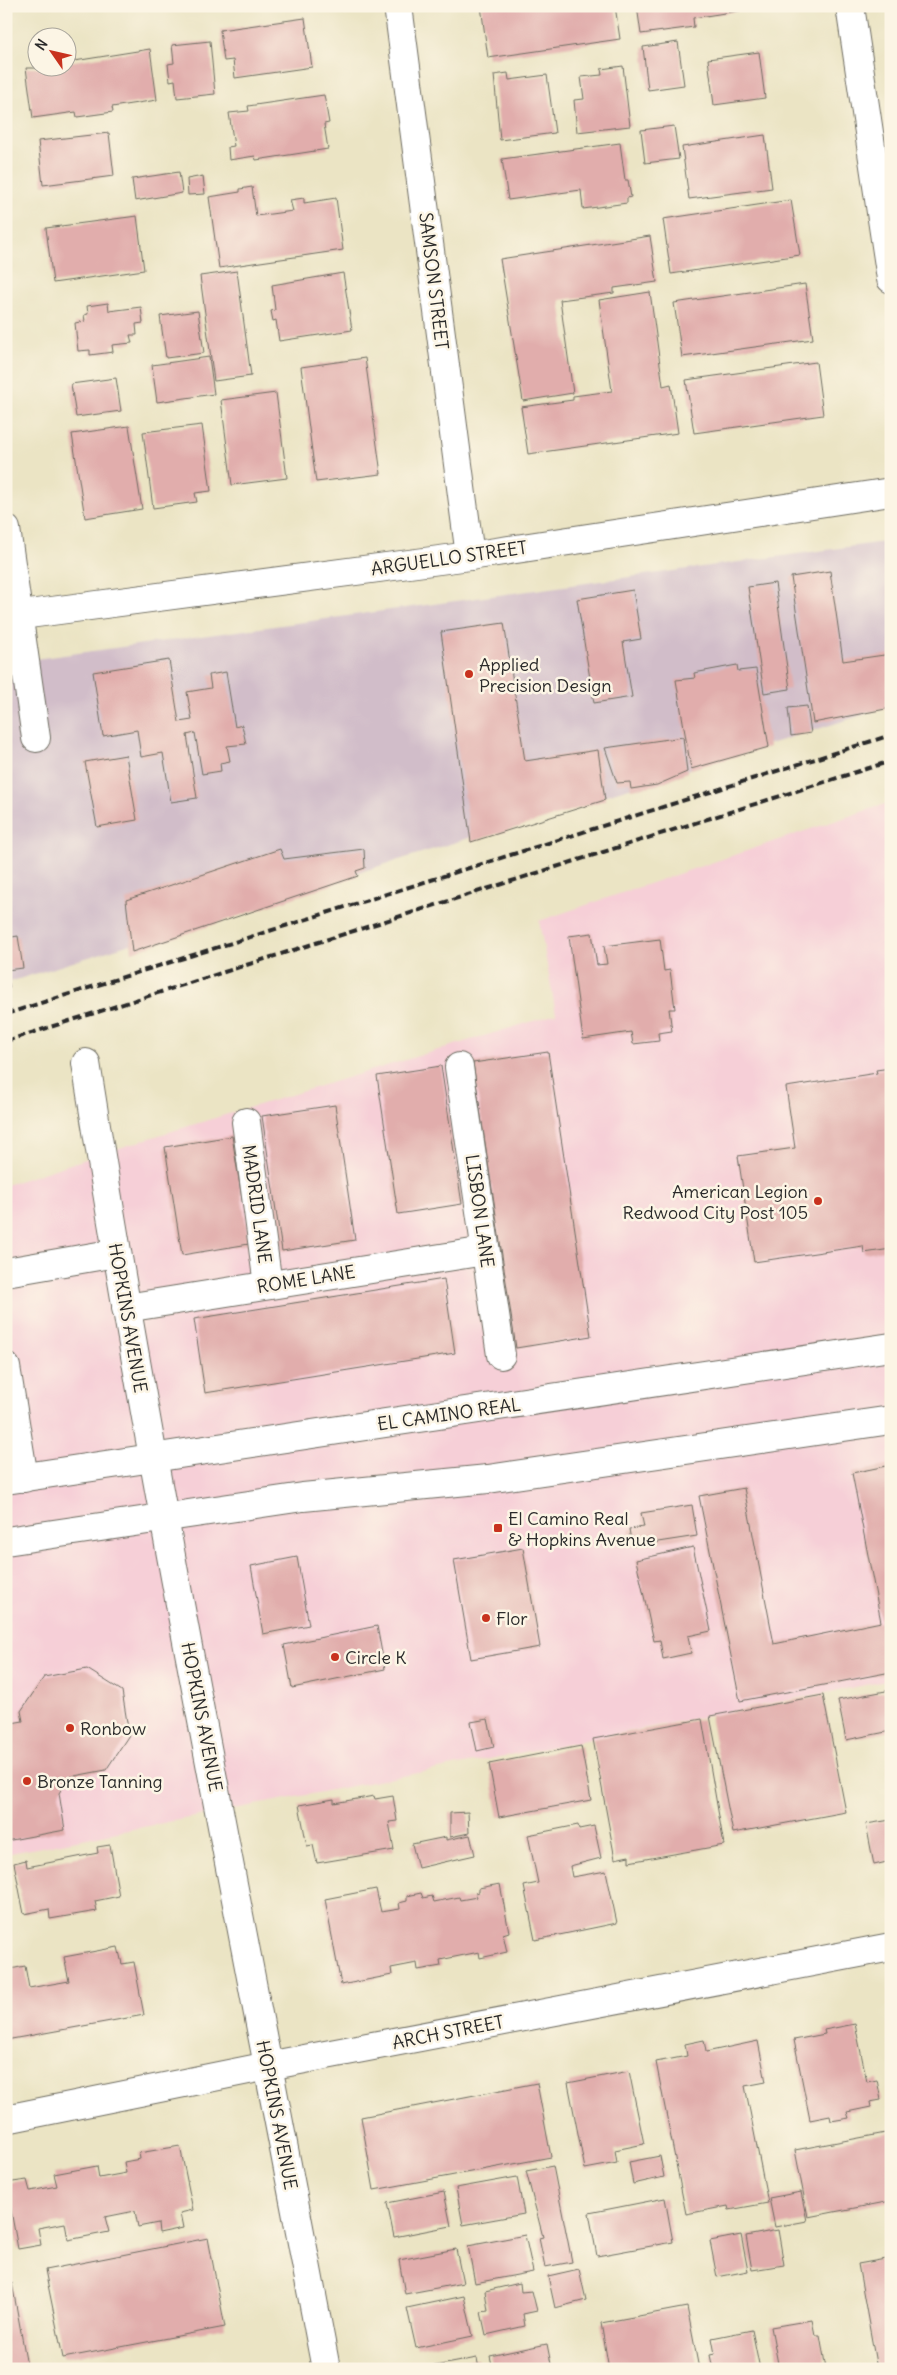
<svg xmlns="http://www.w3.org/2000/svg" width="897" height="2375" viewBox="0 0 897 2375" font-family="Delius,sans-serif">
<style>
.built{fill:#f6cfd7}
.industrial{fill:#d1bdc9}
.building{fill:#e1adac}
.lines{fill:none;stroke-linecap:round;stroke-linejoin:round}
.minor-casing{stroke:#6e6c61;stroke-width:30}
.major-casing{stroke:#6e6c61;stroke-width:30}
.minor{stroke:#fff;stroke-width:28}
.major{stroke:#fff;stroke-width:28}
.rail{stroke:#2b2b2b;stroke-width:4;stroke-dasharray:8 4;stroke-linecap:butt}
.poi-dot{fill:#c8321e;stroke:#fcf5e5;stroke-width:2}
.labels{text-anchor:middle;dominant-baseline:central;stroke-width:5;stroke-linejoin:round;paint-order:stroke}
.street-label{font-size:18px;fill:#2b2b2b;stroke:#fcf5e5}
.poi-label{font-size:18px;fill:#2b2b2b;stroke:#fcf5e5;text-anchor:start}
</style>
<rect width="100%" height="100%" fill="#fcf5e5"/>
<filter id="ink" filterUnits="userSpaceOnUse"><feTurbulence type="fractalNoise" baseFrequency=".02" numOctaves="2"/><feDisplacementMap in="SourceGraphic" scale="10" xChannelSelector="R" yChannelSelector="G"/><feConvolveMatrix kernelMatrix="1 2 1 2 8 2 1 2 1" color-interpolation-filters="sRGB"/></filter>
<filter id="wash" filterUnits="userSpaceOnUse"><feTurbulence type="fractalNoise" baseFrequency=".0096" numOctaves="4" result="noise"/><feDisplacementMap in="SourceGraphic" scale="20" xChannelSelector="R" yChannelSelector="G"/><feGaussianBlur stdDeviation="1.12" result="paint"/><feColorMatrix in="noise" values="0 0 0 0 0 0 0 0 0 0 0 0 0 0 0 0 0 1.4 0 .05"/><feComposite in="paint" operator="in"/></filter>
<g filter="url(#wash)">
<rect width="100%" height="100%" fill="#ebe4c4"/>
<!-- built -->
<polygon class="built" points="891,802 891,1680 6,1854 6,1185 156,1136 556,1014 539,921"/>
<!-- industrial -->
<polygon class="industrial" points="891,541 891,706 6,983 6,663"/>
<g id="blocks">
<!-- building -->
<g class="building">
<polygon points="481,6 615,6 620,39 488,58"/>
<polygon points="637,6 750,6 750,9 693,18 694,27 641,34"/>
<polygon points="305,18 312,67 235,78 233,60 224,61 220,30"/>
<polygon points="210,41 215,94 177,98 175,80 170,81 168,64 174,63 172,45"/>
<polygon points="678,42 684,85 648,90 643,47"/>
<polygon points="150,49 157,100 112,107 113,112 77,117 76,112 33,118 26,68 68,68 68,62"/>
<polygon points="759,52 765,98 714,105 708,59"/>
<polygon points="623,66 630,126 577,132 574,100 584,99 581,77 602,75 601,69"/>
<polygon points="508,73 509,80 547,75 555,133 500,140 494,75"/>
<polygon points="324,95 329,123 324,124 328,149 256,160 255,156 229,160 228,147 234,146 229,113 249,111 248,106"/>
<polygon points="674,126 679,159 645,163 641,130"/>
<polygon points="109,133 114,176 43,185 38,141"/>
<polygon points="765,135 772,188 689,199 682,147"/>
<polygon points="620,143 625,180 628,180 631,197 627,198 627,203 583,209 581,190 508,200 502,159"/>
<polygon points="179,172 182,193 135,201 132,179"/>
<polygon points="203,176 205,194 188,195 187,179"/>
<polygon points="252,187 256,216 293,211 290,200 304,198 304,203 336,198 343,250 219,268 209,197 240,192 240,189"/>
<polygon points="791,200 800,255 671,274 663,219"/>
<polygon points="137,216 144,270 53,283 46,228"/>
<polygon points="650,236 657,282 614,288 614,293 560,300 573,393 523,401 500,259"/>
<polygon points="237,271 251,376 214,381 200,276"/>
<polygon points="343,273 352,330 279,341 276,320 273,321 271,311 275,310 272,285"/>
<polygon points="805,284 813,339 682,357 674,303"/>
<polygon points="650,292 663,386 671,384 678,433 528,454 521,407 573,400 573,396 612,391 599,300"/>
<polygon points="108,303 109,311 141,307 143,323 136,324 137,335 130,335 132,343 112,345 113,352 90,355 90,350 78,351 75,323 85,321 84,315 88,314 87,306"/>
<polygon points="198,311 204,353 166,358 160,316"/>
<polygon points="209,357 214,394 157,402 152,365"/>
<polygon points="365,358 381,474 316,482 301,367"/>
<polygon points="816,362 823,415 694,433 686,380"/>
<polygon points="116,378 121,411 76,417 71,384"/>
<polygon points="276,393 287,478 232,485 221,400"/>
<polygon points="202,425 211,491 195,493 197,502 153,508 143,432"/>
<polygon points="129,426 142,509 85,518 72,434"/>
<polygon points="830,571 843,661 891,654 891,708 813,723 791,577"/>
<polygon points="775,583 790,689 764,693 748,587"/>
<polygon points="887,584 891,584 891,601 890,601"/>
<polygon points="633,590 641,639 623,642 632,697 594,703 577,599"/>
<polygon points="504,623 525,761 598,750 605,800 471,842 441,632"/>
<polygon points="169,660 179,722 192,720 187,692 211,688 209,675 226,672 235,727 242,725 246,744 227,746 230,761 220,763 221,771 202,774 195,733 187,735 197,798 171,802 163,753 141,757 137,730 103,736 93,672"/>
<polygon points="737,665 738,671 756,669 769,747 691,769 676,680 695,678 694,673"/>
<polygon points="807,706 811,733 791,736 788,708"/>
<polygon points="683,737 687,772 657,785 631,789 630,782 617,783 605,748"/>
<polygon points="126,755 137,820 97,827 85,762"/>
<polygon points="280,849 284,859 364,849 365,868 356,871 358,876 132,952 126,900"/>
<polygon points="592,933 597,965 607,964 604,946 660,939 664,971 670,970 675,1009 669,1009 672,1031 658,1033 659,1041 633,1044 631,1032 583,1039 569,936"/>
<polygon points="18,936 23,968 6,970 6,938"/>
<polygon points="6,972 10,988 6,989"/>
<polygon points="548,1052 591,1336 516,1348 473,1063"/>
<polygon points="441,1066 462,1204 398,1214 377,1076"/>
<polygon points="891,1068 891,1249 864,1253 863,1246 754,1262 738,1156 795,1148 786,1087 877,1073 876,1070"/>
<polygon points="335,1105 355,1240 282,1251 262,1116"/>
<polygon points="232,1136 249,1244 182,1255 165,1147"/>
<polygon points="444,1279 455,1353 205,1393 194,1319"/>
<polygon points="891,1465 891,1672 740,1701 699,1496 744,1488 774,1644 881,1622 852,1473"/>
<polygon points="692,1505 697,1536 632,1546 629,1529 644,1527 641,1513"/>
<polygon points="693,1547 711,1631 688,1636 691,1653 663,1659 660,1640 654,1641 636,1560"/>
<polygon points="523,1548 540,1647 471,1659 454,1560"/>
<polygon points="297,1557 309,1625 263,1634 251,1566"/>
<polygon points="377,1626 385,1669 292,1688 284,1645"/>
<polygon points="87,1669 122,1691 129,1735 106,1770 69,1777 59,1793 65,1830 6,1841 6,1724 23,1721 21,1711 44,1677"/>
<polygon points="891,1690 891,1731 846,1740 838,1700"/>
<polygon points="823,1695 846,1812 733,1833 710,1716"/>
<polygon points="488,1719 494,1747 477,1751 471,1722"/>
<polygon points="702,1719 724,1845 629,1862 629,1856 615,1859 593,1739"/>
<polygon points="581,1746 591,1800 499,1817 489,1764"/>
<polygon points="374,1796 375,1799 393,1796 397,1821 389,1822 394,1850 317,1863 313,1845 307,1846 299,1805 334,1799 334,1803"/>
<polygon points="468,1812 469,1833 450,1837 450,1813"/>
<polygon points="891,1820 891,1861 874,1865 866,1824"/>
<polygon points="578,1825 579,1829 594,1826 601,1858 570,1866 572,1877 606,1871 617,1923 535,1940 524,1886 538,1883 528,1835"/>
<polygon points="470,1835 475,1855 418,1868 412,1844 446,1837 446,1840"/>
<polygon points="110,1845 119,1896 95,1901 97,1911 50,1919 49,1909 24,1914 14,1863 26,1860 27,1867 98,1853 97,1847"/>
<polygon points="500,1884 509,1932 503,1934 507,1952 480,1958 479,1952 440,1960 441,1966 418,1970 417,1963 391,1968 392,1975 341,1985 325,1899 376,1889 381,1912 400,1909 399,1903 407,1901 407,1896 421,1893 423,1898 432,1896 434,1902 459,1897 460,1900 477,1897 475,1893 479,1892 479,1888"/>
<polygon points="118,1947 122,1964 134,1962 144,2015 6,2040 6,1970 25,1966 29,1988 69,1981 64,1957"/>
<polygon points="855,2024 867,2082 877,2080 881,2100 870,2102 871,2107 847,2112 849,2118 831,2121 830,2116 810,2120 794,2040 825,2034 824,2030"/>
<polygon points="704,2040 706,2052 758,2041 766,2082 745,2086 768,2203 729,2210 728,2206 686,2214 656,2062 687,2056 685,2044"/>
<polygon points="629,2071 644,2144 615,2150 617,2163 585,2169 568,2083"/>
<polygon points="537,2083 551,2157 374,2190 361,2117"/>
<polygon points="891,2132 891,2201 808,2217 795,2150"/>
<polygon points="180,2146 193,2210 180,2213 183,2228 159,2233 158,2223 138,2227 135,2211 105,2217 109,2232 68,2240 65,2223 38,2228 41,2245 18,2249 6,2183 27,2180 30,2191 57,2186 54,2174 97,2166 99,2178 126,2173 124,2162 140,2159 139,2153"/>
<polygon points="660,2156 664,2177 633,2184 629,2162"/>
<polygon points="553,2166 572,2262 545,2267 539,2238 543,2237 526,2171"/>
<polygon points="517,2177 524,2214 463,2225 456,2188"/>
<polygon points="444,2192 451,2226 394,2237 387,2203"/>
<polygon points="801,2192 807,2221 775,2227 769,2198"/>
<polygon points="665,2198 673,2242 597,2256 589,2213"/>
<polygon points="778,2230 784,2265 752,2270 746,2236"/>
<polygon points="525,2235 533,2272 475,2283 468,2246"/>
<polygon points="741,2235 748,2271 717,2277 710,2241"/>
<polygon points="208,2238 225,2327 63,2358 45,2270"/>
<polygon points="456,2249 463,2283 405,2294 399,2260"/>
<polygon points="891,2258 891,2369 877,2369 858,2264"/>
<polygon points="579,2269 586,2300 555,2308 548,2276"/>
<polygon points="12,2283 27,2365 6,2369 6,2284"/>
<polygon points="520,2283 521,2292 532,2291 537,2311 523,2314 525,2326 486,2335 481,2312 488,2311 485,2291"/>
<polygon points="464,2296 473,2336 416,2348 407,2308"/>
<polygon points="687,2307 699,2369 609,2369 601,2323"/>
<polygon points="812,2320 815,2335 820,2335 826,2369 779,2369 771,2327"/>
<polygon points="752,2330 760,2369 713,2369 710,2355 715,2354 712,2338"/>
<polygon points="547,2344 552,2369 493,2369 490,2356"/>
<polygon points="477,2358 479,2369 424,2369 424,2368"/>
</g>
</g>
</g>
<g filter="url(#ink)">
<use href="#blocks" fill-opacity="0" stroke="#6e6c61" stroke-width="1"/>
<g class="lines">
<defs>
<g id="minor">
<polyline points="398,6 470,556"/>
<polyline points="850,6 891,279"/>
<polyline points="6,529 36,738"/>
<polyline points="6,617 470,556 891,492"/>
<path d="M86,1063C155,1500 244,1934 326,2369"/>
<polyline points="459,1067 501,1355"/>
<polyline points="246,1122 268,1285"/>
<polyline points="6,1272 116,1253"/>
<polyline points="126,1308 485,1251"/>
<polyline points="6,1367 24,1478"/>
<polyline points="6,2119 268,2066 891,1947"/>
</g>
<g id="major">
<polyline points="6,1480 891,1347"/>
<polyline points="6,1541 303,1497 488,1479 891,1420"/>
</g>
</defs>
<!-- minor casing -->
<use href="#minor" class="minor-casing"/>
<!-- major casing -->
<use href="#major" class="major-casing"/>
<!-- minor -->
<use href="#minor" class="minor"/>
<!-- major -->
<use href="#major" class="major"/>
<!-- rail -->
<g class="rail">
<polyline points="6,1014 891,735"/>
<polyline points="6,1041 891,761"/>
</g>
</g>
</g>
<!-- markers -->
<g class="poi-dot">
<circle cx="469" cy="674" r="5"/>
<circle cx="818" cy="1201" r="5"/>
<rect x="493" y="1523" width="10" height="10" rx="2.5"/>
<circle cx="486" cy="1618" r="5"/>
<circle cx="335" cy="1657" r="5"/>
<circle cx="70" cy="1728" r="5"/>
<circle cx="27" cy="1781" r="5"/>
</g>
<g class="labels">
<!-- street labels -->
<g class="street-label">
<text transform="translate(434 281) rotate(83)">SAMSON STREET</text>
<text transform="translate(449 558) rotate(-8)">ARGUELLO STREET</text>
<text transform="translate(257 1204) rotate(82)">MADRID LANE</text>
<text transform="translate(480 1211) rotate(82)">LISBON LANE</text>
<text transform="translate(306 1279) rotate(-9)">ROME LANE</text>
<text transform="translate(128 1318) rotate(80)">HOPKINS AVENUE</text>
<text transform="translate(449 1414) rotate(-8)">EL CAMINO REAL</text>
<text transform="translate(202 1717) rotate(79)">HOPKINS AVENUE</text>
<text transform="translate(448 2032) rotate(-11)">ARCH STREET</text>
<text transform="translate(277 2115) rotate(79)">HOPKINS AVENUE</text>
</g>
<!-- poi labels -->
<g class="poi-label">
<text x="479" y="664">Applied<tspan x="479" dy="21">Precision Design</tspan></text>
<text x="808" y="1191" text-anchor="end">American Legion<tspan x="808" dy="21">Redwood City Post 105</tspan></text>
<text x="508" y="1518">El Camino Real<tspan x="508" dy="21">&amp; Hopkins Avenue</tspan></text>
<text x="496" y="1618">Flor</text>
<text x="345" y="1657">Circle K</text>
<text x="80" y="1728">Ronbow</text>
<text x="37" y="1781">Bronze Tanning</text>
</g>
</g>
<!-- margin -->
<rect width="897" height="2375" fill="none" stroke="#fcf5e5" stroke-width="25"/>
<!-- north arrow -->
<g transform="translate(52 52) rotate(304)"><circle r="24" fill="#fcf5e5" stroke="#a8a49b"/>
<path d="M0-4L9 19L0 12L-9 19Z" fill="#c8321e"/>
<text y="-8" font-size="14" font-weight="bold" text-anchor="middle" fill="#2b2b2b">N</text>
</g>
</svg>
